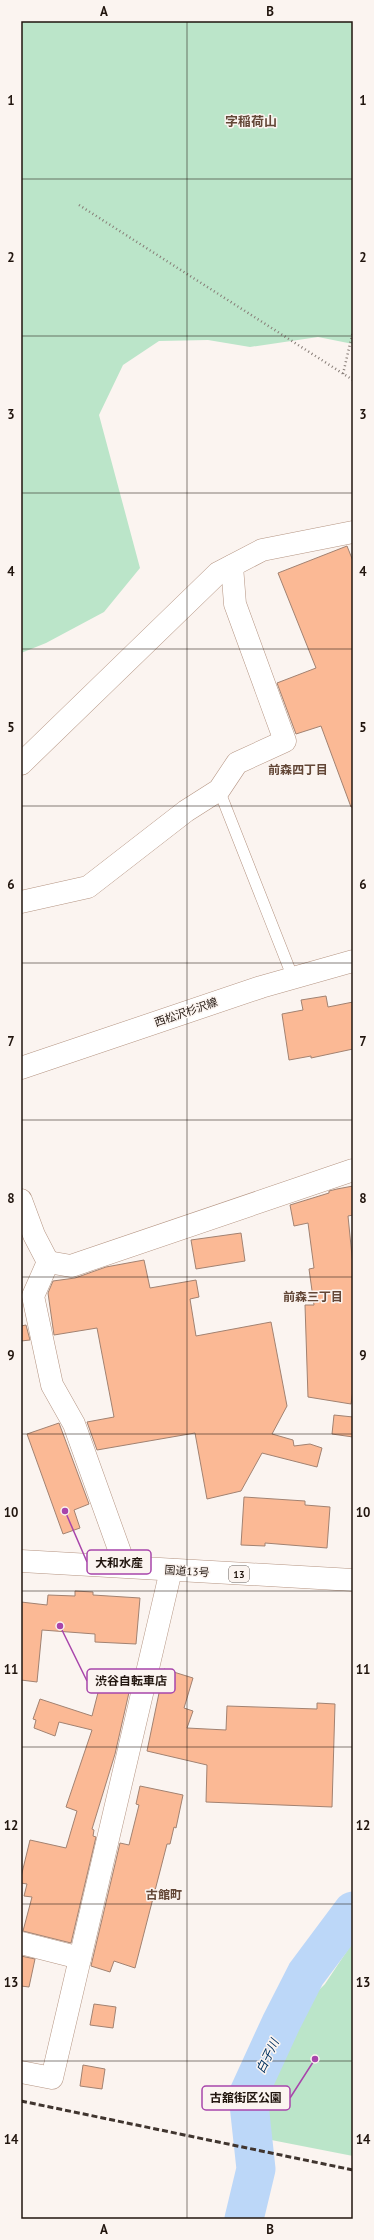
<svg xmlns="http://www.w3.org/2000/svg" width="374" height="2240" viewBox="0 0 374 2240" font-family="'PT Sans','Noto Sans JP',sans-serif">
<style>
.green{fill:#bbe5c9}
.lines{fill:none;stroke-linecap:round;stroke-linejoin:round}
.river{stroke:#bcd7f8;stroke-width:39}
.building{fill:#fbb995;stroke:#a28271}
.lane-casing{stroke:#b59583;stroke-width:12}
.street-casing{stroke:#b59583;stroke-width:23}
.secondary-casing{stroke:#b59583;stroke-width:23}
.highway-casing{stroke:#b59583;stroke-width:23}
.path{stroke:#877d77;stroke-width:2.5;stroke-dasharray:1 3;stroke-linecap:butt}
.lane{stroke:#fff;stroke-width:11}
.street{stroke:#fff;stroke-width:22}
.secondary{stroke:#fff;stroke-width:22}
.highway{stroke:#fff;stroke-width:22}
.rail{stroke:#40352f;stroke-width:3;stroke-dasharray:6 3;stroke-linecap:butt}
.grid{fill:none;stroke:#21150e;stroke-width:1;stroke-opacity:0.55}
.labels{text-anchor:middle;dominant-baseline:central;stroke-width:3;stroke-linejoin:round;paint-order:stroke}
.shield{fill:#fbf4f0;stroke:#625852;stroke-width:1}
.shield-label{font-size:10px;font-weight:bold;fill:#21150e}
.street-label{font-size:11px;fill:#21150e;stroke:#fbf4f0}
.neighbourhood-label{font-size:12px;font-weight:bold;fill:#634737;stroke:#fbf4f0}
.water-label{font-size:12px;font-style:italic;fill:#013160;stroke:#fbf4f0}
.quarter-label{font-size:13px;font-weight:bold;fill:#634737;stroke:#fbf4f0}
.leader{fill:none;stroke:#a845ab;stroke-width:1.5}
.callout-dot{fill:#a845ab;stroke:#fbf4f0;stroke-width:1.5}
.callout{fill:#fbf4f0;stroke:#a845ab;stroke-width:1.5}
.callout-label{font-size:12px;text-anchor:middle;font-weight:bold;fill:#21150e}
.neatline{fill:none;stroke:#21150e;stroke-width:1.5}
.grid-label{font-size:13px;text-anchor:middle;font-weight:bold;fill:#21150e}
</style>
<rect width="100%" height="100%" fill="#fbf4f0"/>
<!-- green -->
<g class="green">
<polygon points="21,21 353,21 353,344 318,337 250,347 208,340 159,341 123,365 99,415 140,568 104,612 46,643 21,653"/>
<polygon points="353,1942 353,2156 261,2138 267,2081 286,2037 303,2006 325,1984"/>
</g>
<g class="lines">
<!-- river -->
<polyline class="river" points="244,2219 256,2169 248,2095 281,2023 306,1974 353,1911"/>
</g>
<!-- building -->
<g class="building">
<polygon points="347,546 353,561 353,807 351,807 321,726 296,734 277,683 316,668 278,573"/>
<polygon points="326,996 328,1007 353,1002 353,1049 311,1058 311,1056 289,1060 282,1014 303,1010 301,1000"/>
<polygon points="353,1186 353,1215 348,1216 353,1266 353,1390 351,1404 308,1397 305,1305 314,1305 309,1269 314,1268 308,1223 294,1226 290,1205 329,1193 329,1191 337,1189"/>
<polygon points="241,1233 245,1261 196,1269 191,1240"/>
<polygon points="144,1260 150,1288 196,1280 199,1297 190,1299 196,1336 271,1322 287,1406 272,1434 293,1440 294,1446 310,1444 322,1448 317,1467 262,1453 241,1491 207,1499 195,1433 97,1450 87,1422 114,1417 97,1328 54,1335 48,1293 53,1281 75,1278 106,1267"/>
<polygon points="26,1325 30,1340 21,1341 21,1326"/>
<polygon points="334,1415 353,1417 353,1437 332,1434"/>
<polygon points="59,1423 89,1504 74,1510 80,1528 63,1534 27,1434"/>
<polygon points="244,1497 305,1501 305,1505 330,1507 327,1548 265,1543 265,1546 241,1545"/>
<polygon points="75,1591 93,1592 93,1595 140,1598 136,1644 95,1642 95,1634 42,1630 37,1682 21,1680 21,1602 47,1605 48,1595 75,1596"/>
<polygon points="164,1669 193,1678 184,1708 193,1711 187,1728 226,1730 227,1706 317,1709 317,1703 335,1704 332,1807 206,1802 207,1765 147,1751"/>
<polygon points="101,1681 130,1688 115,1754 92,1829 94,1830 93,1836 96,1837 71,1943 23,1931 32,1897 24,1896 27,1884 21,1883 21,1877 30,1840 66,1848 77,1811 66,1807 92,1730 59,1722 55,1736 34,1728 36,1720 33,1719 40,1699 92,1716"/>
<polygon points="140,1786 183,1795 176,1828 174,1827 170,1844 167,1844 135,1968 114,1961 110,1972 91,1966 120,1843 129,1845 139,1805 136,1804"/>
<polygon points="21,1956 35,1959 29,1987 21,1986"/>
<polygon points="94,2004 116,2007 113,2028 90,2025"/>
<polygon points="83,2065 105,2069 102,2089 80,2086"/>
</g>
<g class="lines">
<defs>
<polyline id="lane" points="219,790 293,978"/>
<g id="street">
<polyline points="21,764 218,573 262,550 353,532"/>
<polyline points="21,902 88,887 186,811 219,790 237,763 285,741 235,604 232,566"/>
<polyline points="21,1200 34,1235 48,1262"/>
<polyline points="48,1262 33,1296 52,1385 74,1424 125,1566"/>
<polyline points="48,1262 71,1266 353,1170"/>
<polyline points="21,1943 80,1958"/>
<polyline points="21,2072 52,2078 171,1570"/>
</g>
<polyline id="secondary" points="21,1068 261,987 353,961"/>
<polyline id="highway" points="21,1561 353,1580"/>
</defs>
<!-- lane casing -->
<use href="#lane" class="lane-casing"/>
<!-- street casing -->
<use href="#street" class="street-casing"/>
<!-- secondary casing -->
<use href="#secondary" class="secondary-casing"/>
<!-- highway casing -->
<use href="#highway" class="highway-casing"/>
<!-- path -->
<g class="path">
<polyline points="79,205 353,380"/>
<polyline points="343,374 353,331"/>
</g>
<!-- lane -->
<use href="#lane" class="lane"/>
<!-- street -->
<use href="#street" class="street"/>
<!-- secondary -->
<use href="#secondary" class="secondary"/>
<!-- highway -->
<use href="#highway" class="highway"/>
<!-- rail -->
<polyline class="rail" points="21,2101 353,2170"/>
</g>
<!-- grid -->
<path class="grid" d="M187,21V2219M21,179H353M21,336H353M21,493H353M21,649H353M21,806H353M21,963H353M21,1120H353M21,1277H353M21,1434H353M21,1591H353M21,1747H353M21,1904H353M21,2061H353"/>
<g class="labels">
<!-- shield labels -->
<rect class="shield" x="229" y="1566" width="20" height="16" rx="3"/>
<g class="shield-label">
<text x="239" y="1574">13</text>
</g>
<!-- street labels -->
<g class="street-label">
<text transform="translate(186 1012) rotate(-19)">西松沢杉沢線</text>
<text transform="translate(187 1571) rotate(4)">国道13号</text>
</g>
<!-- neighbourhood labels -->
<g class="neighbourhood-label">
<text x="298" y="769">前森四丁目</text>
<text x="313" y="1296">前森三丁目</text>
<text x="164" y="1894">古館町</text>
</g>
<!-- water labels -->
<g class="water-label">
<text transform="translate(267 2056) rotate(-64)">白子川</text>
</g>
<!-- quarter labels -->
<g class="quarter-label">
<text x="251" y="121">字稲荷山</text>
</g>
</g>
<!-- callouts -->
<path class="leader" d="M65 1511L87 1562M60 1626L87 1681M315 2059L290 2098"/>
<g class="callout-dot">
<circle cx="65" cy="1511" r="4"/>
<circle cx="60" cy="1626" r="4"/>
<circle cx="315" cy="2059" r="4"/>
</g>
<g class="callout">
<rect x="87" y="1550" width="64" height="24" rx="4"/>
<rect x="87" y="1669" width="88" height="24" rx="4"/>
<rect x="202" y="2086" width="88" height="24" rx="4"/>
</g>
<g class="callout-label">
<text x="119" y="1567">大和水産</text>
<text x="131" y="1685">渋谷自転車店</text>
<text x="246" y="2102">古舘街区公園</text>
</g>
<!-- border -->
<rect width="374" height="2240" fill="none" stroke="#fbf4f0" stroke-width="44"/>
<rect x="22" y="22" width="330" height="2196" class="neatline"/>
<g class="grid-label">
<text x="104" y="16">A</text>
<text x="270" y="16">B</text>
<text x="11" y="105">1</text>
<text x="363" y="105">1</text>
<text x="11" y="262">2</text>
<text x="363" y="262">2</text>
<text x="11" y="419">3</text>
<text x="363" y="419">3</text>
<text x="11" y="576">4</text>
<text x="363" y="576">4</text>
<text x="11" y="732">5</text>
<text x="363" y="732">5</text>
<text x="11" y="889">6</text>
<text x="363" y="889">6</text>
<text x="11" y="1046">7</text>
<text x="363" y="1046">7</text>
<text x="11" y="1203">8</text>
<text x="363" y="1203">8</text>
<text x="11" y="1360">9</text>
<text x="363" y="1360">9</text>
<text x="11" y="1517">10</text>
<text x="363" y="1517">10</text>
<text x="11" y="1674">11</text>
<text x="363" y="1674">11</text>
<text x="11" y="1830">12</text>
<text x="363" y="1830">12</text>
<text x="11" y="1987">13</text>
<text x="363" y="1987">13</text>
<text x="11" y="2144">14</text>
<text x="363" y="2144">14</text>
<text x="104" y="2234">A</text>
<text x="270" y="2234">B</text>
</g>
</svg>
